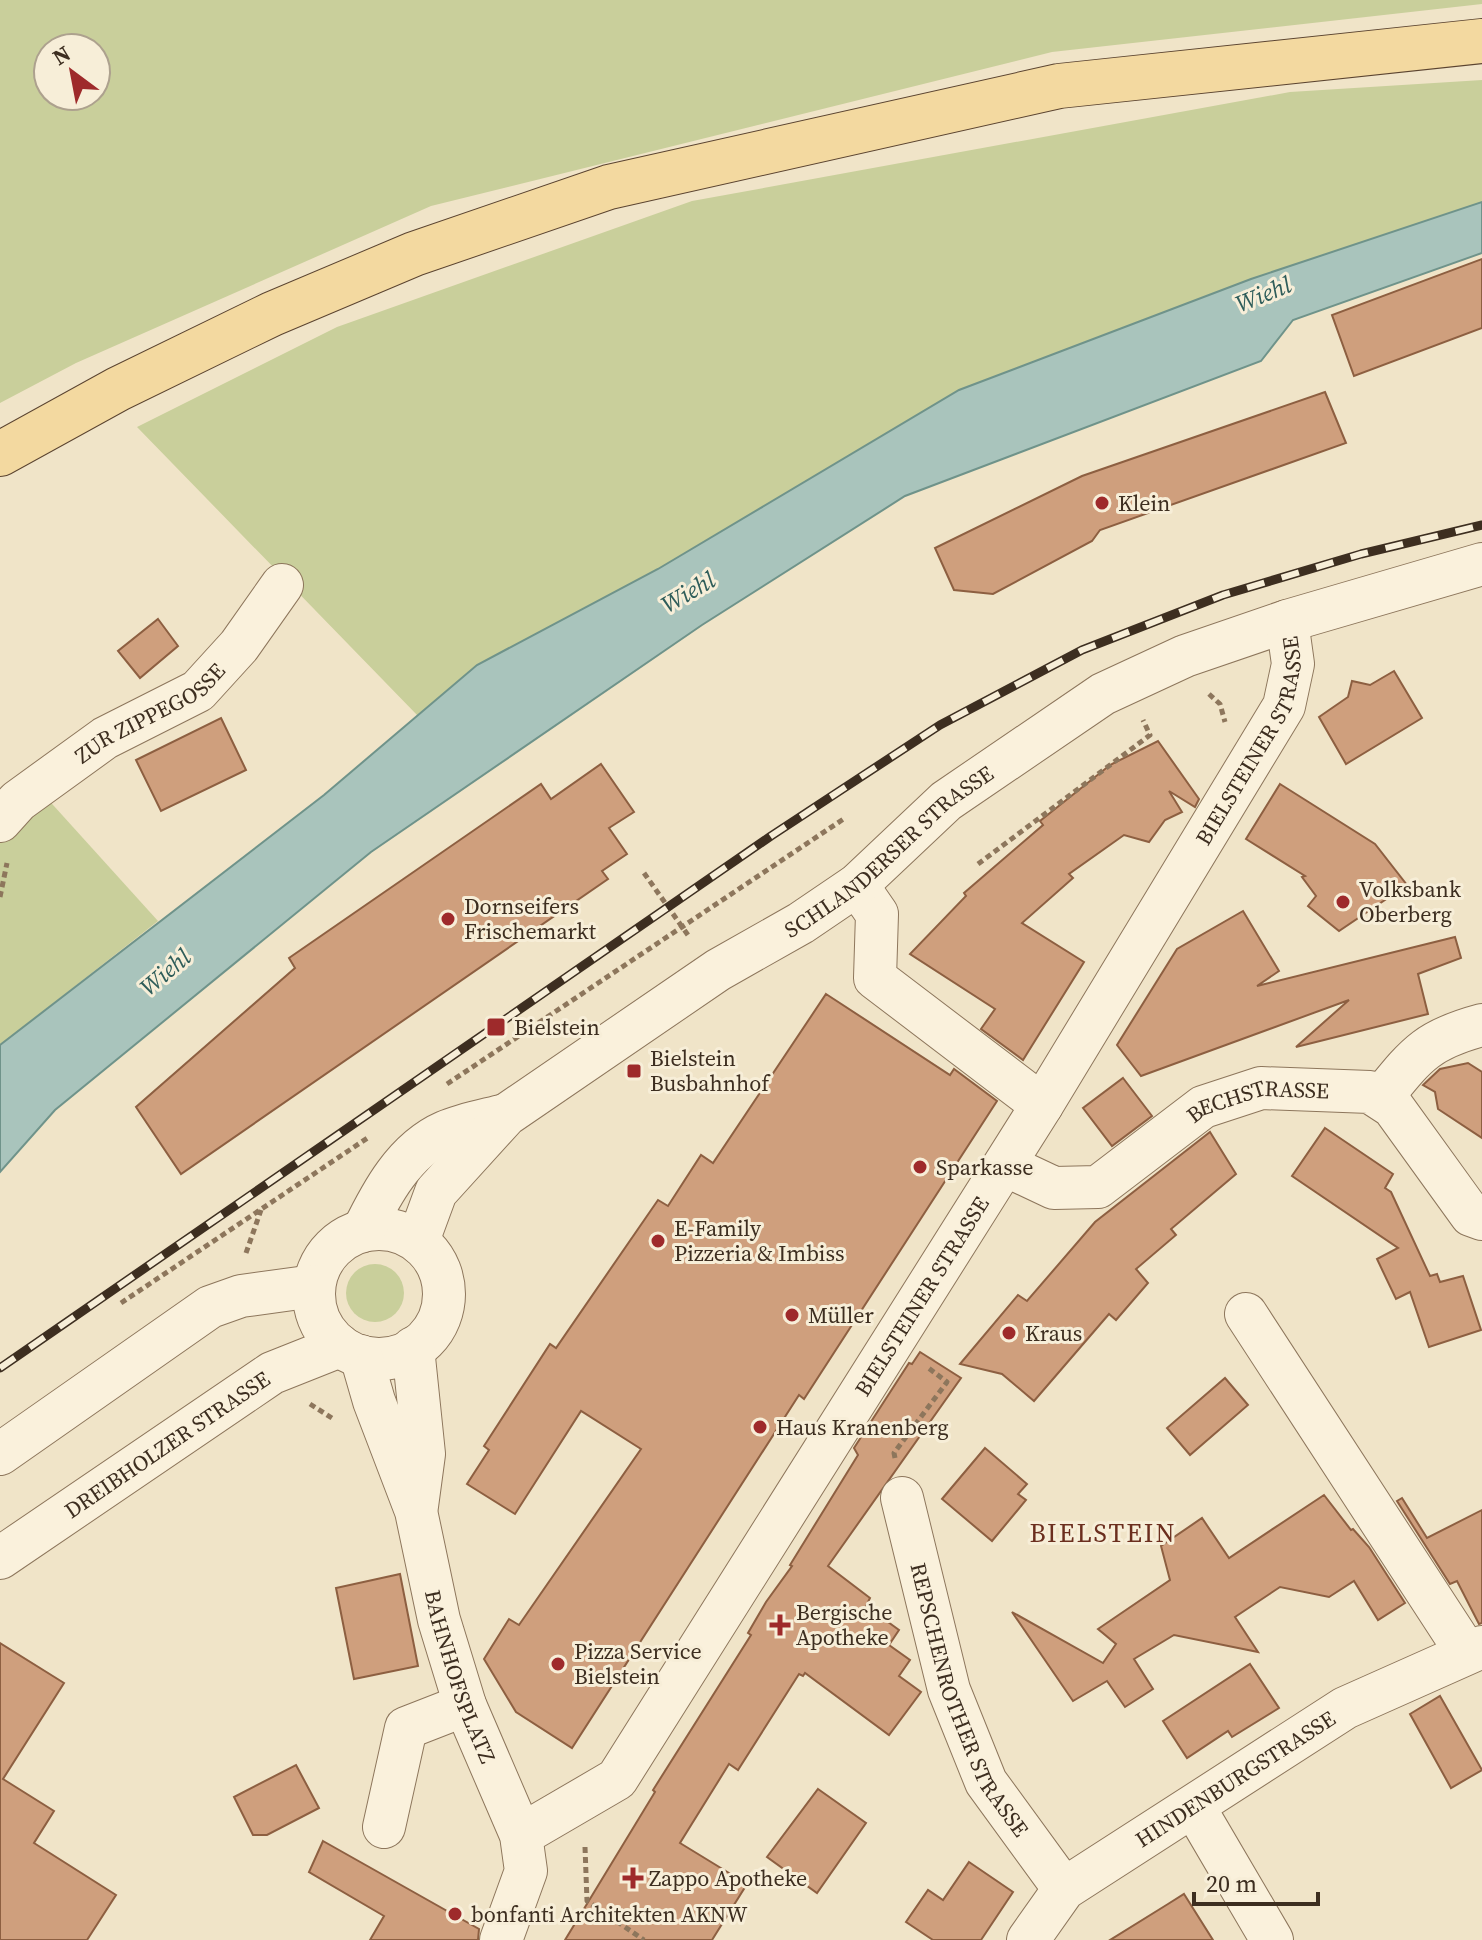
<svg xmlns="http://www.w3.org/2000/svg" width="1482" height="1940" viewBox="0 0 1482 1940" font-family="'Source Serif 4',serif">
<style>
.green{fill:#c9cf9b;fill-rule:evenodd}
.water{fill:#a9c4bc;stroke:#6f938a;stroke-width:2}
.building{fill:#cf9f7d;stroke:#8d5f41;stroke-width:2}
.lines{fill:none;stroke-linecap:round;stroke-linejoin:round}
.minor-casing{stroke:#8d765c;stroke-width:44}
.major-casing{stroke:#5b4430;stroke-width:46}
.path{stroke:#8d765c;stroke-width:5;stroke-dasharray:6 4;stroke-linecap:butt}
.minor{stroke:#faf1dc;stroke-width:42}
.major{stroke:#f3d9a0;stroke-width:44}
.rail-casing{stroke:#3d2e20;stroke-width:9}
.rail{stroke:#f7eed8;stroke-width:6;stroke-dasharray:18;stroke-linecap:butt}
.poi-dot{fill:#9e2a2b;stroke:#f7eed8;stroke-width:3}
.labels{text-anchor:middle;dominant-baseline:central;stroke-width:6;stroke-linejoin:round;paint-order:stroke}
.poi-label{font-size:22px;fill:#3d2e20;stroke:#f7eed8;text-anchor:start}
.street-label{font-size:22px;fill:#3d2e20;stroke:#f7eed8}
.water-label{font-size:24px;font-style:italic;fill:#2f5d5a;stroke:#f7eed8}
.quarter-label{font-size:26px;letter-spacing:2px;fill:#6b2e1e;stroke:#f7eed8}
</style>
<rect width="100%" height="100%" fill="#f0e4c8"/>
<!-- green -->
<g class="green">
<path d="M0,0H1482V4L1052,52L431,206L76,363L0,403ZM48,48H96V96H48Z"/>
<polygon points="1482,80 1482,202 1251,279 959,390 658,569 477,665 418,716 137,427 337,327 692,201 1290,92"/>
<polygon points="25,774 158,921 0,1045 0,796"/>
<circle cx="375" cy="1293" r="29"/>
</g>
<!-- water -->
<polygon class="water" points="1482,202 1482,253 1293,320 1261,361 905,496 702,625 371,852 55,1110 0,1172 0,1045 324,795 477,665 658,569 959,390 1251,279"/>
<!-- building -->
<g class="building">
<polygon points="1482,259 1482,328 1354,376 1332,315"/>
<polygon points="1325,392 1346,443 1100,530 1092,541 993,594 954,590 935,548 1082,476"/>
<polygon points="158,619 178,646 140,678 118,651"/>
<polygon points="1394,671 1422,718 1346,764 1319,717 1348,697 1352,681 1370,685"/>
<polygon points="221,718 246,770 161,811 136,760"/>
<polygon points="1158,741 1199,799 1195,807 1169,791 1182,812 1165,820 1149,842 1124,835 1069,874 1073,878 1022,923 1084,962 1023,1060 981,1029 995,1009 910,954 966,896 964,893 1043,825 1040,821 1110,765"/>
<polygon points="601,764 634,812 609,828 627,854 602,871 608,879 181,1174 136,1107 295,968 289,958 541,784 551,799"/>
<polygon points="1280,784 1375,844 1407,885 1339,931 1308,906 1316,896 1302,877 1305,876 1246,839"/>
<polygon points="1243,911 1279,971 1257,986 1455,937 1461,958 1418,974 1428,1014 1296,1047 1349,1000 1141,1076 1117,1045 1177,949"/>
<polygon points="826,994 950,1075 954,1069 997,1101 804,1399 799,1395 572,1748 516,1712 484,1659 509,1619 519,1625 641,1449 581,1411 515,1514 467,1484 489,1450 484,1446 550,1344 556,1348 658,1200 668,1206 701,1155 713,1163"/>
<polygon points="1468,1063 1482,1072 1482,1138 1438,1109 1435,1092 1423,1085 1440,1069"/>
<polygon points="1123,1078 1152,1116 1112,1146 1083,1108"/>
<polygon points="1325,1128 1393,1174 1385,1188 1391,1192 1430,1276 1437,1274 1440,1282 1463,1276 1481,1330 1429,1347 1410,1292 1396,1299 1377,1259 1398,1248 1292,1176"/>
<polygon points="1210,1132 1236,1174 1171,1229 1176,1235 1136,1269 1148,1283 1116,1320 1109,1314 1034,1401 1002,1374 960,1364 1018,1295 1027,1301 1095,1222"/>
<polygon points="920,1352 961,1378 828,1566 870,1598 866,1606 899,1630 889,1645 910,1660 899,1676 921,1692 889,1735 805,1673 803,1676 799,1674 738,1770 729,1764 680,1843 747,1884 712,1940 565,1940 655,1792 653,1790 751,1635 748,1633 766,1602 792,1566 790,1565 858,1455 854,1448 909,1363 912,1364"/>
<polygon points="1225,1378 1248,1405 1190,1455 1167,1428"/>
<polygon points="985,1448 1027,1484 1018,1494 1026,1500 992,1541 942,1499"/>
<polygon points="1324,1495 1351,1530 1353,1529 1369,1547 1405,1603 1378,1620 1354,1581 1329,1597 1280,1587 1235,1617 1258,1652 1174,1635 1134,1659 1153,1689 1125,1707 1107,1681 1073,1701 1012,1612 1103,1663 1116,1644 1098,1629 1170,1580 1161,1546 1202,1518 1229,1558"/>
<polygon points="1402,1498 1427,1538 1482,1510 1482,1623 1479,1624 1457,1581 1450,1584 1397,1501"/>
<polygon points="400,1574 418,1666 354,1679 336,1588"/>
<polygon points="0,1643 64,1683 3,1779 54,1811 34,1843 116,1895 87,1940 0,1940"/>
<polygon points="1250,1664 1279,1708 1232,1737 1228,1731 1187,1758 1163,1721"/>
<polygon points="1440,1696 1482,1770 1451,1788 1410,1714"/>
<polygon points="296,1765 319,1808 267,1835 253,1835 234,1797"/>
<polygon points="818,1789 866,1823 817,1893 767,1857"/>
<polygon points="323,1841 479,1929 478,1940 370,1940 384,1916 309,1872"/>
<polygon points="969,1862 1013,1892 981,1940 933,1940 906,1922 928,1890 943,1900"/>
<polygon points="1184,1894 1213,1940 1110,1940 1168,1904"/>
</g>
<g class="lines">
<defs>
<g id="minor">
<path id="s1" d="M0,821L18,801L105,738L198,691L239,646L282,585"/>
<polyline points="857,885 877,914 875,978 1042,1105"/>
<path d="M1381,1098C1416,1055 1426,1040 1482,1025"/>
<path id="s2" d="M1005,1165L1054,1188L1098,1187L1203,1107L1261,1088L1370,1092L1393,1107L1471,1215L1482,1219"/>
<circle cx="379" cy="1294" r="65"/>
<path d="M363,1231C381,1194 404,1150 445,1132C463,1124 486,1120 505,1115"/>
<path id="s3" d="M418,1241L436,1192L506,1115L718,970L801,923L857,885L946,801L1103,694L1185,656L1287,621L1482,564"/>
<polyline points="1246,1314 1466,1652"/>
<polyline points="413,1348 424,1454 417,1506"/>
<path id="s4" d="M361,1356L374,1401L416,1511L439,1620L465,1705L521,1835L526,1871L501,1940"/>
<polyline points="0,1454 210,1307 241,1296 314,1286"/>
<path id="s5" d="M902,1498L949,1690L986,1782L1064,1889"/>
<path id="s6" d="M0,1558L272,1373L340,1346"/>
<polyline points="1194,1807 1272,1940"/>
<polyline points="384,1827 406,1728 465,1705"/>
<path id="s7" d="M521,1835L617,1779L1042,1105L1284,706L1293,664L1287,621"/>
<path id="s8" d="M1028,1940L1064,1889L1345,1708L1482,1647"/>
</g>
<polyline id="major" points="0,454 118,389 272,314 414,254 609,187 1059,86 1482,41"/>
</defs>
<!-- minor casing -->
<use href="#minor" class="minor-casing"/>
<!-- major casing -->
<use href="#major" class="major-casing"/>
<!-- path -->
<g class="path">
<polyline points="1209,694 1220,704 1225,722"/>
<polyline points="978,864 1150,735 1143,720"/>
<polyline points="644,873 690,938"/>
<polyline points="0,897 7,863"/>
<polyline points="447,1084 845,818"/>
<polyline points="246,1253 261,1210"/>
<polyline points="121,1303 369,1137"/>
<polyline points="310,1404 335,1420"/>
<polyline points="895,1458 894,1453 947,1382 927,1367"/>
<polyline points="585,1847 587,1901 644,1940"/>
</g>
<!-- minor -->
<use href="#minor" class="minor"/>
<!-- major -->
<use href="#major" class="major"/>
<defs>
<polyline id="rail" points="0,1368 771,836 940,725 1082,650 1223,595 1361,554 1482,525"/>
</defs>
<!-- rail casing -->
<use href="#rail" class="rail-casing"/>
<!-- rail -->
<use href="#rail" class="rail"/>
</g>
<!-- markers -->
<g class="poi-dot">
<circle cx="1102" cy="503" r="8"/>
<circle cx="1343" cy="902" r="8"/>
<circle cx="448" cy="919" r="8"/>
<rect x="486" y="1017" width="20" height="20" rx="4"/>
<rect x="626" y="1063" width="16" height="16" rx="4"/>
<circle cx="920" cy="1167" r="8"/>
<circle cx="658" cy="1241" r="8"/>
<circle cx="792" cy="1315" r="8"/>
<circle cx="1009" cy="1333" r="8"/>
<circle cx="760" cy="1427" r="8"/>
<path d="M776 1613h8v8h8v8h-8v8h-8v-8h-8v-8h8z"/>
<circle cx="558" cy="1664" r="8"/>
<path d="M629 1866h8v8h8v8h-8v8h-8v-8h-8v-8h8z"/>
<circle cx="455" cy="1914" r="8"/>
</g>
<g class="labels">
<!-- poi labels -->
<g class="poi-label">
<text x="1118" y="503">Klein</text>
<text x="1359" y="889">Volksbank<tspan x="1359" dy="25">Oberberg</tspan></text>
<text x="464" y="906">Dornseifers<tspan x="464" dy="25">Frischemarkt</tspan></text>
<text x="514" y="1027">Bielstein</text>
<text x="650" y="1058">Bielstein<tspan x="650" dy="25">Busbahnhof</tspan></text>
<text x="936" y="1167">Sparkasse</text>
<text x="674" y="1228">E-Family<tspan x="674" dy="25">Pizzeria &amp; Imbiss</tspan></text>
<text x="808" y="1315">Müller</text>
<text x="1025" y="1333">Kraus</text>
<text x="776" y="1427">Haus Kranenberg</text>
<text x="796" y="1612">Bergische<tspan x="796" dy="25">Apotheke</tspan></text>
<text x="574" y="1651">Pizza Service<tspan x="574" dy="25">Bielstein</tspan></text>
<text x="649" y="1878">Zappo Apotheke</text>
<text x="471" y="1914">bonfanti Architekten AKNW</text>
</g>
<!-- street labels -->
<g class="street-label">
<text stroke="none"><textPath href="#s1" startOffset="186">ZUR ZIPPEGOSSE</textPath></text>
<text stroke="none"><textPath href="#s7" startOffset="1330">BIELSTEINER STRASSE</textPath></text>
<text stroke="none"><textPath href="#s3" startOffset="622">SCHLANDERSER STRASSE</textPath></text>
<text stroke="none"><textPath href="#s2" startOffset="286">BECHSTRASSE</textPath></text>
<text stroke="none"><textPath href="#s7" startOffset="682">BIELSTEINER STRASSE</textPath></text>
<text stroke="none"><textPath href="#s6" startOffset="202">DREIBHOLZER STRASSE</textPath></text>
<text stroke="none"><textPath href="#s4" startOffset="336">BAHNHOFSPLATZ</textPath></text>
<text stroke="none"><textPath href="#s5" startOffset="214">REPSCHENROTHER STRASSE</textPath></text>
<text stroke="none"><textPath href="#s8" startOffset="266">HINDENBURGSTRASSE</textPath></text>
</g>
<!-- water labels -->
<g class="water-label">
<text transform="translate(1263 294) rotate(-22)">Wiehl</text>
<text transform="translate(688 592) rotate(-30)">Wiehl</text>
<text transform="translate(165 972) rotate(-40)">Wiehl</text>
</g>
<!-- quarter labels -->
<g class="quarter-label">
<text x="1103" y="1533">BIELSTEIN</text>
</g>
</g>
<!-- north arrow -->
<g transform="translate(72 72) rotate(328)"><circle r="38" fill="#f7eed8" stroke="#ada18e" stroke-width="2"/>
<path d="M0-6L14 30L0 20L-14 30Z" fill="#9e2a2b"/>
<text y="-12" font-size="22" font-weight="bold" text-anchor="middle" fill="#3d2e20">N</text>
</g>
<!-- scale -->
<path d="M1194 1892v12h124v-12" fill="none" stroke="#3d2e20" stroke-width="4"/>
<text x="1206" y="1892" font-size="24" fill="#3d2e20" stroke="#f7eed8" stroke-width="6" paint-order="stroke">20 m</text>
</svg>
